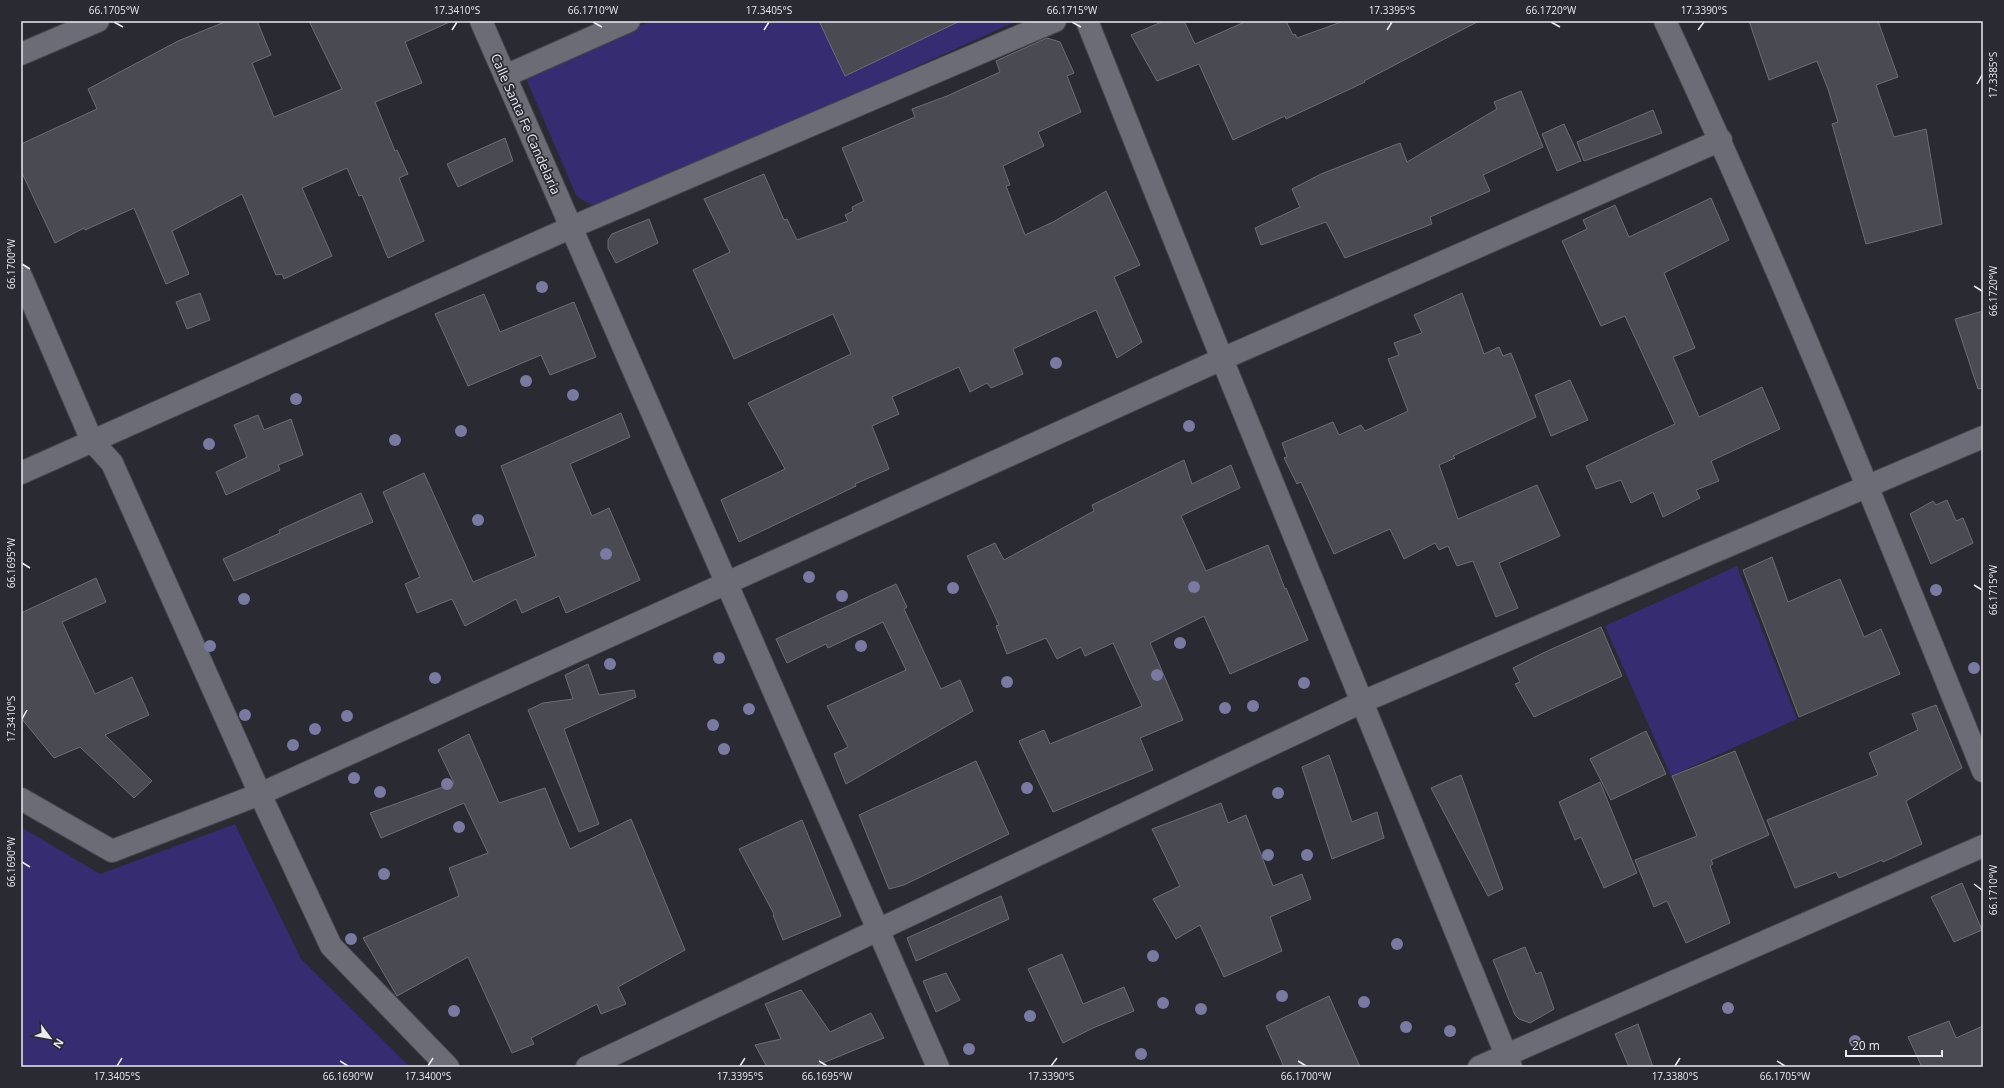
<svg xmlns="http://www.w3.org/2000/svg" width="2004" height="1088" viewBox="0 0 2004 1088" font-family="'Open Sans',sans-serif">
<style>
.green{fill:#352c71}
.building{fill:#4a4a53;stroke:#6d6d77}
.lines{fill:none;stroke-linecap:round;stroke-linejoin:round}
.minor-casing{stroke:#46464d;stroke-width:24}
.minor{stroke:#6c6c76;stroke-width:22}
.tree{fill:#7979a1}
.ticks{fill:none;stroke:#eaeaf0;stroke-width:1.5}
.labels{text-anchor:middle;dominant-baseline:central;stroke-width:3.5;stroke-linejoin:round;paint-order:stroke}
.street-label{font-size:13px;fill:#eaeaf0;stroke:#292a32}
.neatline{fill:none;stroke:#eaeaf0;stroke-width:1.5}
.ticks-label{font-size:10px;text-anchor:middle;fill:#eaeaf0}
</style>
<rect width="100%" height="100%" fill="#292a32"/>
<!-- green -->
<g class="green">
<path d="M651,21H1017L606,207C593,206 585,203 576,195L525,76Z"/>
<polygon points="1737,566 1797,719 1671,776 1605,626"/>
<polygon points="235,824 301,959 410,1067 21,1067 21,827 100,874"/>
</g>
<!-- building -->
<g class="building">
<polygon points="227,21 257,21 271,55 252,63 274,117 342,89 309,21 452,21 405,42 422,83 375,102 395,151 397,150 408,174 399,178 424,241 388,258 362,195 359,196 347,168 302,188 332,256 284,279 282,274 276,275 242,194 172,231 189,274 166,284 134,208 85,230 84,228 55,243 21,171 21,144 97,109 88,89 178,41"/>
<polygon points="819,21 960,21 845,76"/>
<polygon points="1164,21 1184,21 1195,44 1247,21 1286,21 1293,35 1295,34 1297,38 1344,21 1479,21 1364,81 1365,82 1286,119 1285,116 1233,140 1199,64 1157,81 1131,35"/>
<polygon points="1749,21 1878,21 1898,77 1876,85 1894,137 1926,129 1942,224 1866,244 1832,124 1838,122 1828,89 1817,61 1769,80"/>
<polygon points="1047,38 1060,42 1074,73 1067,76 1081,112 1038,132 1044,146 1003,166 1010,185 1006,186 1025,235 1053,222 1106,191 1140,265 1114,277 1142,342 1117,358 1096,310 1013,349 1023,374 991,388 987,383 970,392 959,367 892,397 899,414 872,426 889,469 855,484 856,486 739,542 721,500 785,469 748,403 851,354 833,314 734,359 693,270 730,252 704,199 764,174 784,220 787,219 797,240 848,221 845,215 853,211 852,207 864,201 842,148 915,117 912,109 947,96 1000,72 996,61"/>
<polygon points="1521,91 1543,147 1483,175 1490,191 1430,217 1432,224 1345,258 1326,222 1261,245 1255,228 1300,207 1292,189 1321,174 1400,143 1407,162 1497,109 1494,102"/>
<polygon points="1653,110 1662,133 1584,161 1577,142"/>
<polygon points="1564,124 1581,161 1557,171 1542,134"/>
<polygon points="505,138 513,161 458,187 447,164"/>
<polygon points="1711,198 1729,240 1664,273 1695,348 1673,357 1699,417 1762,387 1780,429 1711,461 1719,481 1696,490 1700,498 1663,517 1653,492 1631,503 1621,480 1596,489 1586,466 1675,424 1625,316 1601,326 1562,241 1587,229 1583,220 1615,205 1629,237"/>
<polygon points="649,219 658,243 616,263 608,248 608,240 612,234"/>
<polygon points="200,293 210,320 187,329 176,302"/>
<polygon points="1462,293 1484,354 1499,347 1503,356 1511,353 1536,417 1453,456 1455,458 1439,465 1458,519 1537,485 1560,536 1499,563 1518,608 1496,617 1473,561 1457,566 1448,546 1439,550 1435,543 1404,559 1390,529 1334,554 1301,482 1297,484 1284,458 1287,457 1282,443 1333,422 1339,435 1361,425 1365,431 1408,411 1388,359 1399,355 1394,343 1422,333 1414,315"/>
<polygon points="484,294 500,332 574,302 596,357 550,375 541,355 468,386 435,314"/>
<polygon points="1983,311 1983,388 1978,389 1955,319"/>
<polygon points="1570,380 1588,420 1551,436 1535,395"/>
<polygon points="621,413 630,437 570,464 592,516 609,508 640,580 566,613 559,596 522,613 516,599 465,626 452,599 417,613 405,584 420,577 383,492 424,473 473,582 536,556 501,466"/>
<polygon points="258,415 264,430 291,419 303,455 278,465 280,470 226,495 216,472 247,457 234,425"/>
<polygon points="1184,460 1192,484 1231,465 1240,488 1181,516 1206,571 1268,545 1285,589 1286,588 1308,640 1230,674 1204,616 1150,643 1183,720 1140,738 1153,770 1053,812 1019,741 1044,730 1050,744 1142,706 1113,643 1085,656 1081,647 1057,659 1046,638 1007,654 996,626 999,625 967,556 995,543 1004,560 1094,511 1092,505"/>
<polygon points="361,493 373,522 234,581 223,559 280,533 279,530"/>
<polygon points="1947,500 1956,521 1963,518 1973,543 1931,564 1910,514 1933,501 1936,505"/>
<polygon points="1772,557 1788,602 1840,579 1864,637 1881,629 1900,674 1799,717 1743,570"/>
<polygon points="96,578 106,602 62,622 95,694 132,677 149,715 105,735 152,781 134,798 80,747 54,758 21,718 21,613"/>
<polygon points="896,584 907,607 904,609 941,689 960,680 973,711 846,784 834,754 848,747 827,706 906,670 883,622 828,648 826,644 787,663 776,639"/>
<polygon points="1601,627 1622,676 1534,717 1515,684 1520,682 1513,668 1543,653"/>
<polygon points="588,664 599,695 634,690 636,697 564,729 599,824 579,832 528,710 543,703 573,699 565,675"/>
<polygon points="1936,705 1962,768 1906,801 1922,844 1883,862 1882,860 1839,878 1836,872 1795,888 1767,820 1878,775 1869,753 1918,730 1912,714"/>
<polygon points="1646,731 1666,774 1611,800 1590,759"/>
<polygon points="469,734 499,803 545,788 570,849 631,819 685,950 618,987 626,1004 601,1014 597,1004 531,1038 534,1044 512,1053 468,957 397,996 363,938 459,896 449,868 488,853 464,803 381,838 370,813 454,783 438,750"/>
<polygon points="1735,751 1769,835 1711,860 1713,864 1710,866 1730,923 1686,943 1667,901 1654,907 1635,860 1697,836 1672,776"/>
<polygon points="1329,755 1352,822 1377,812 1384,838 1332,859 1302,767"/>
<polygon points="976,761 1009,834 904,885 889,889 859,815"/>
<polygon points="1461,775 1503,889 1488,896 1431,788"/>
<polygon points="1600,782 1637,873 1604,888 1581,837 1575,840 1559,802"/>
<polygon points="1221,803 1228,823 1246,815 1273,886 1302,874 1311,899 1270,917 1282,951 1224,977 1200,925 1176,939 1153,899 1180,886 1152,829"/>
<polygon points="802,820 841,916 783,940 773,915 774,914 739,849"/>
<polygon points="1962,883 1982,930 1954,942 1931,897"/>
<polygon points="1001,896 1009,919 916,961 907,938"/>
<polygon points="1525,947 1536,974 1541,972 1554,1009 1530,1023 1519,1019 1515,1015 1493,960"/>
<polygon points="1062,954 1083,1004 1124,987 1134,1011 1093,1028 1063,1043 1028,969"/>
<polygon points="946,973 960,1000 936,1012 923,981"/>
<polygon points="801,990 830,1032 871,1013 884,1038 813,1067 767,1067 755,1045 781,1039 765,1004"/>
<polygon points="1329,996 1360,1067 1284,1067 1266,1026"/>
<polygon points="1949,1021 1956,1038 1983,1026 1983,1067 1922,1067 1908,1037"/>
<polygon points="1638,1024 1653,1067 1629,1067 1615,1034"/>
</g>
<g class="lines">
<defs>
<g id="minor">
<polyline points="481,21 938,1067"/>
<polyline points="1087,21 1222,359 1511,1067"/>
<path d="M1665,21C1780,267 1881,519 1983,771"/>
<polyline points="21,54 98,21"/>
<polyline points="505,76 629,21"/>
<polyline points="21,276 92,441 112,463 260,794 331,946 448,1067"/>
<polyline points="21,473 572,227 1055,21"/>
<polyline points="21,799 112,851 260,794 1222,359 1721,140"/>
<polyline points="587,1067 1362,702 1983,437"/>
<polyline points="1479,1067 1983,846"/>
</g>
</defs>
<!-- minor casing -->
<use href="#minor" class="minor-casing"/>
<!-- minor -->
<use href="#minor" class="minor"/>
</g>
<!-- trees -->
<g class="tree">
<circle cx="542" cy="287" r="6"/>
<circle cx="1056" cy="363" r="6"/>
<circle cx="526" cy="381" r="6"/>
<circle cx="573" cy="395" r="6"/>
<circle cx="296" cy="399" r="6"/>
<circle cx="1189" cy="426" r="6"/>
<circle cx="461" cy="431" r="6"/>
<circle cx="395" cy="440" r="6"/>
<circle cx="209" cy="444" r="6"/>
<circle cx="478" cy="520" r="6"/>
<circle cx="606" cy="554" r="6"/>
<circle cx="809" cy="577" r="6"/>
<circle cx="1194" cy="587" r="6"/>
<circle cx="953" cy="588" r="6"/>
<circle cx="1936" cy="590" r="6"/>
<circle cx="842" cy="596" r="6"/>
<circle cx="244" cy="599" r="6"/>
<circle cx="1180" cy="643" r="6"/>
<circle cx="210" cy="646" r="6"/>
<circle cx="861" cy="646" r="6"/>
<circle cx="719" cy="658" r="6"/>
<circle cx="610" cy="664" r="6"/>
<circle cx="1974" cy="668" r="6"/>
<circle cx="1157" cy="675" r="6"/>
<circle cx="435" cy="678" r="6"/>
<circle cx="1007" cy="682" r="6"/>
<circle cx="1304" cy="683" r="6"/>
<circle cx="1253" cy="706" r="6"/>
<circle cx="1225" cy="708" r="6"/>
<circle cx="749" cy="709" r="6"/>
<circle cx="245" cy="715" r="6"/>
<circle cx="347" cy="716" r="6"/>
<circle cx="713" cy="725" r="6"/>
<circle cx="315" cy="729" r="6"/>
<circle cx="293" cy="745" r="6"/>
<circle cx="724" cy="749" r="6"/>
<circle cx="354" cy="778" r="6"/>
<circle cx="447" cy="784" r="6"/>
<circle cx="1027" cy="788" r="6"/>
<circle cx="380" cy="792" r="6"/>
<circle cx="1278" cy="793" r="6"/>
<circle cx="459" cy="827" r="6"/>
<circle cx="1268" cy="855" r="6"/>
<circle cx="1307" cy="855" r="6"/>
<circle cx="384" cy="874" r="6"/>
<circle cx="351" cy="939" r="6"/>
<circle cx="1397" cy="944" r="6"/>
<circle cx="1153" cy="956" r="6"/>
<circle cx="1282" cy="996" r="6"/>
<circle cx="1364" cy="1002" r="6"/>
<circle cx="1163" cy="1003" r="6"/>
<circle cx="1728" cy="1008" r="6"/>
<circle cx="1201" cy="1009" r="6"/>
<circle cx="454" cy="1011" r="6"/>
<circle cx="1030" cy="1016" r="6"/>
<circle cx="1406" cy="1027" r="6"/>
<circle cx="1450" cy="1031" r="6"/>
<circle cx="1855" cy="1041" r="6"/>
<circle cx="969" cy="1049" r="6"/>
<circle cx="1141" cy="1054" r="6"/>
</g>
<!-- ticks -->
<path class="ticks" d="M114,22L123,27M593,22L602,27M1072,22L1081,27M1551,22L1560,27M452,30L457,22M764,30L769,22M1387,30L1392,22M1698,30L1704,22M1977,84L1982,75M22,264L30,269M1974,286L1982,291M22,563L30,568M1974,585L1982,590M22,719L27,710M22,862L30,867M1974,884L1982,890M340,1061L348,1066M819,1061L827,1066M1298,1061L1306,1066M1777,1061L1785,1066M117,1066L122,1058M428,1066L433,1058M740,1066L745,1058M1051,1066L1057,1058M1675,1066L1680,1058"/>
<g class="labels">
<!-- street labels -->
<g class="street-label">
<text transform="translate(526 124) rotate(66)">Calle Santa Fe Candelaria</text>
</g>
</g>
<!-- border -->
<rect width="2004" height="1088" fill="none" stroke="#292a32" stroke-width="44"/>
<!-- north arrow -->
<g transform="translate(50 1038) rotate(122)" stroke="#292a32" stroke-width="3" paint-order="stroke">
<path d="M0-3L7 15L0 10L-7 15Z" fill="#eaeaf0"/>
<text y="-6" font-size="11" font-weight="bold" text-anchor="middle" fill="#eaeaf0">N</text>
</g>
<!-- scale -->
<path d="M1846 1050v6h96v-6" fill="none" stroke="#eaeaf0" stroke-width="2"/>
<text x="1852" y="1050" font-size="12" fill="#eaeaf0" stroke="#292a32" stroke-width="3" paint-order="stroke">20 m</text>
<rect x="22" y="22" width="1960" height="1044" class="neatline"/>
<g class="ticks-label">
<text x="114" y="14">66.1705°W</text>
<text x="457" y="14">17.3410°S</text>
<text x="593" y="14">66.1710°W</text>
<text x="769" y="14">17.3405°S</text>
<text x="1072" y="14">66.1715°W</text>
<text x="1392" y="14">17.3395°S</text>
<text x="1551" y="14">66.1720°W</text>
<text x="1704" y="14">17.3390°S</text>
<text transform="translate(1993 75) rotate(-90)" y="4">17.3385°S</text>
<text transform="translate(11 264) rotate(-90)" y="4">66.1700°W</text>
<text transform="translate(1993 291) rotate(-90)" y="4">66.1720°W</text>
<text transform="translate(11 563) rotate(-90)" y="4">66.1695°W</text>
<text transform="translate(1993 590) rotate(-90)" y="4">66.1715°W</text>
<text transform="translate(11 719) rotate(-90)" y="4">17.3410°S</text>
<text transform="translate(11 862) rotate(-90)" y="4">66.1690°W</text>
<text transform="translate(1993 890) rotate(-90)" y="4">66.1710°W</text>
<text x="117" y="1080">17.3405°S</text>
<text x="348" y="1080">66.1690°W</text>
<text x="428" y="1080">17.3400°S</text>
<text x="740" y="1080">17.3395°S</text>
<text x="827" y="1080">66.1695°W</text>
<text x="1051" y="1080">17.3390°S</text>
<text x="1306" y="1080">66.1700°W</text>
<text x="1675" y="1080">17.3380°S</text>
<text x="1785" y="1080">66.1705°W</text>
</g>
</svg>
